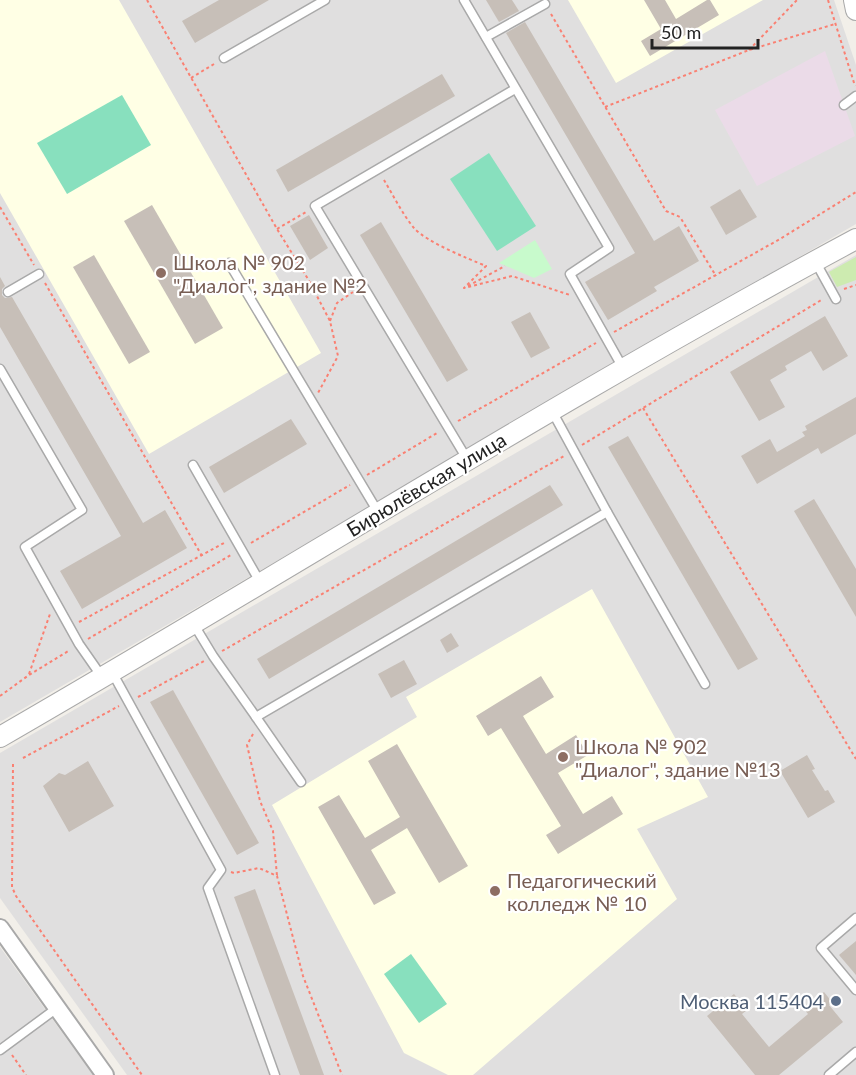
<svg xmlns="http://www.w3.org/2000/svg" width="856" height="1075" viewBox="0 0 856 1075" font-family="Lato,sans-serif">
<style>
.residential{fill:#e0dfdf}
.industrial{fill:#ebdbe8}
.education{fill:#ffffe5}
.grass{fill:#cdebb0}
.park{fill:#c8facc}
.pitch{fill:#88e0be}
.building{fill:#c7bfb8}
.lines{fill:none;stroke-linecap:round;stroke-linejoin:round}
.service-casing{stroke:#a9a9a9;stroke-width:11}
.minor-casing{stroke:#a9a9a9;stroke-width:20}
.tertiary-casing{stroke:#a9a9a9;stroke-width:22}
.path{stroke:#fa8072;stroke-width:2;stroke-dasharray:3 3;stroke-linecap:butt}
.service{stroke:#fff;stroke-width:8}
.minor{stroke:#fff;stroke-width:16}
.tertiary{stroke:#fff;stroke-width:20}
.education-dot{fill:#8d6e63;stroke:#fff;stroke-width:2}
.service-dot{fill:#5c6f8a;stroke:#fff;stroke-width:2}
.labels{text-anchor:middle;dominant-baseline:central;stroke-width:4.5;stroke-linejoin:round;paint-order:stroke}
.education-label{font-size:20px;fill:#785e54;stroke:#fff;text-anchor:start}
.street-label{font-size:20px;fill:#222;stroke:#fff}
.service-label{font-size:20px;fill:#4e5e75;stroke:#fff;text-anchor:end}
</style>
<rect width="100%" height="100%" fill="#f2efe9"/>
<!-- residential -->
<g class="residential">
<polygon points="0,0 834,0 856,65 856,224 0,722"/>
<polygon points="856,255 856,1075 127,1075 0,898 0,753"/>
<polygon points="0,947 93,1075 0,1075"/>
</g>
<!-- industrial -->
<polygon class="industrial" points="825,51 855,136 757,186 715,110"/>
<!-- education -->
<g class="education">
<polygon points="0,0 119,0 321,353 149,454 0,193"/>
<polygon points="568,0 763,0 616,83"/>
<polygon points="592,589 708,797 637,829 677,899 473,1075 448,1075 404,1053 272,805 417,717 406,697"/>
</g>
<!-- grass -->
<polygon class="grass" points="856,257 856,280 837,287 829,272"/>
<!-- park -->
<polygon class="park" points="535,240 552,269 534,278 499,263"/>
<!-- pitch -->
<g class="pitch">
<polygon points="122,95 151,145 67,194 37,143"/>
<polygon points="489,153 536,226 497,251 450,179"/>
<polygon points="411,954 447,1004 419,1023 384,974"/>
</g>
<!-- building -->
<g class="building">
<polygon points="219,0 269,0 195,43 182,21"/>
<polygon points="486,0 512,0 519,11 499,22"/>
<polygon points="644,0 665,0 676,19 707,0 710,0 719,15 650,56 641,41 661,29"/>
<polygon points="525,22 654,241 679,226 699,261 654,287 657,291 608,320 585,282 635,253 506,33"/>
<polygon points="442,74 455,96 288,192 276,170"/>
<polygon points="740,189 757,217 726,235 710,207"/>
<polygon points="152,205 223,328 195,344 124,221"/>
<polygon points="309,215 328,248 310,260 290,226"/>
<polygon points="381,222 468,370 447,382 360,235"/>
<polygon points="94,255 150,352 129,364 73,267"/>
<polygon points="0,277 5,286 2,289 2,295 5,298 12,297 143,523 165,510 187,548 82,609 60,571 121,536 0,327"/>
<polygon points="530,312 550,348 531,358 511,322"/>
<polygon points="825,316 848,356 823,371 811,351 785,366 787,370 770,380 785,407 759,421 730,372"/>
<polygon points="856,397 856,434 821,454 818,448 757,484 741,456 770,439 777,452 805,436 802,432 807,430 805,426"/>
<polygon points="291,419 307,444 224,493 209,467"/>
<polygon points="628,436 758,659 738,670 608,447"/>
<polygon points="550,485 563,505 269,679 257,659"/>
<polygon points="814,499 856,569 856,617 794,511"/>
<polygon points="451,633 459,646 447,653 440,640"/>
<polygon points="404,660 417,684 391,698 378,674"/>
<polygon points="541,676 554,697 523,716 546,754 576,735 588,755 558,773 583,814 612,796 623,814 558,854 546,835 561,826 501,728 488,736 476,716"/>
<polygon points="173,690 259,843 237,855 150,702"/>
<polygon points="397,744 468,866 439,883 407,828 371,850 396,893 374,905 318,807 339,795 365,838 400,817 368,761"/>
<polygon points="807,755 815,769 812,770 825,791 828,790 835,802 808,818 780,771"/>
<polygon points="88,761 114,806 69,832 43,786 59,773 65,775"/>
<polygon points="255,889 324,1075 300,1075 234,897"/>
<polygon points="856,941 856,975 839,955"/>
<polygon points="824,992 832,1002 829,1005 843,1022 779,1075 755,1075 707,1016 734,994 747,1010 742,1014 769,1047 808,1014 804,1009"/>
</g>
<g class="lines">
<defs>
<g id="service">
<polyline points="464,0 609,248 570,274 623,368"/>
<polyline points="486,37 545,4"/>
<polyline points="224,58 325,0"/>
<polyline points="844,105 856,96"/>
<polyline points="815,261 836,299"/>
<polyline points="229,263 378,512"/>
<polyline points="8,292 39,274"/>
<polyline points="0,369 82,510 25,547 79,644 102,677"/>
<polyline points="552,411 607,512 705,684"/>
<polyline points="467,459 315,206 515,89"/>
<polyline points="193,465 260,582"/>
<polyline points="193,623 213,656 256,717 607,512"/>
<polyline points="112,672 221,870 208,888 275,1075"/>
<polyline points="256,717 301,782"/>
<polyline points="856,918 821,948 856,990"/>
<polyline points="0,1050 57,1008"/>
<polyline points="829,1075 856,1052"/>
</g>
<polyline id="minor" points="0,928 105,1075"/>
<g id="tertiary">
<polyline points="854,0 856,10"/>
<path d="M0,737C286,572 565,395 856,239"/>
</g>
</defs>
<!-- service casing -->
<use href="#service" class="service-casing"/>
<!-- minor casing -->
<use href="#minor" class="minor-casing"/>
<!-- tertiary casing -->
<use href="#tertiary" class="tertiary-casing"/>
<!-- path -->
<g class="path">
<polyline points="147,0 277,229 308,279 330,321 338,356 318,393"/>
<polyline points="828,0 855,86"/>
<polyline points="551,14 666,211 680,217 716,276"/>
<polyline points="749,50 797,0"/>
<polyline points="191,78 214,64"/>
<polyline points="605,107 749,50 835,24"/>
<path d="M384,180C393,195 403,215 414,228C426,242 469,259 486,266L464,288L512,276L570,295"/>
<polyline points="0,207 34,265"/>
<polyline points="277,229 306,212"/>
<polyline points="45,283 202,556"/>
<polyline points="468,286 505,266"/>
<polyline points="844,289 856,285"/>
<polyline points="330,321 337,303 353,292"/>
<polyline points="614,332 780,239 856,192"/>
<polyline points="643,408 856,759"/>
<polyline points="458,421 596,343"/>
<polyline points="582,445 823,299"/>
<polyline points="367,475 437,433"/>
<polyline points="251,543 350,485"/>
<polyline points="79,622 224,543"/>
<polyline points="88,639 231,555"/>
<polyline points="222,651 564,456"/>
<polyline points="29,674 50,614"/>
<polyline points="0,696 29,675 70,650"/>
<polyline points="138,697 204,661"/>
<polyline points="253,734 247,745 260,801 273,831 277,876"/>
<polyline points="23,758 119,706"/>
<polyline points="13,764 12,887 16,896 142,1075"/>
<polyline points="231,872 234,873 259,868 277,876 303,976 342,1075"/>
<polyline points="12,1055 26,1075"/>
</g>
<!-- service -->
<use href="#service" class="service"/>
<!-- minor -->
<use href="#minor" class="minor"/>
<!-- tertiary -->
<use href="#tertiary" class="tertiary"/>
</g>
<!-- markers -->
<g class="education-dot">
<circle cx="161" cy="273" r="6"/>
<circle cx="563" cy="757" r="6"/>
<circle cx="495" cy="891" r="6"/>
</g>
<circle class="service-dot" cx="836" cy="1001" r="6"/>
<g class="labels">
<!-- education labels -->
<g class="education-label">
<text x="173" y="262">Школа № 902<tspan x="173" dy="23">"Диалог", здание №2</tspan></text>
<text x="575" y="746">Школа № 902<tspan x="575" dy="23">"Диалог", здание №13</tspan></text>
<text x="507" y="880">Педагогический<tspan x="507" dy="23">колледж № 10</tspan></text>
</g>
<!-- street labels -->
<g class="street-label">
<text transform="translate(426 484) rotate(-31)">Бирюлёвская улица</text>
</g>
<!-- service labels -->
<g class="service-label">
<text x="824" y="1001">Москва 115404</text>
</g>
</g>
<!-- scale -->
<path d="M652 39v9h106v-9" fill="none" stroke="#222222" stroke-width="3"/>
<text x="661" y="39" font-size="18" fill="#222222" stroke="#ffffff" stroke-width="4.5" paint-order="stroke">50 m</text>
</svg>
